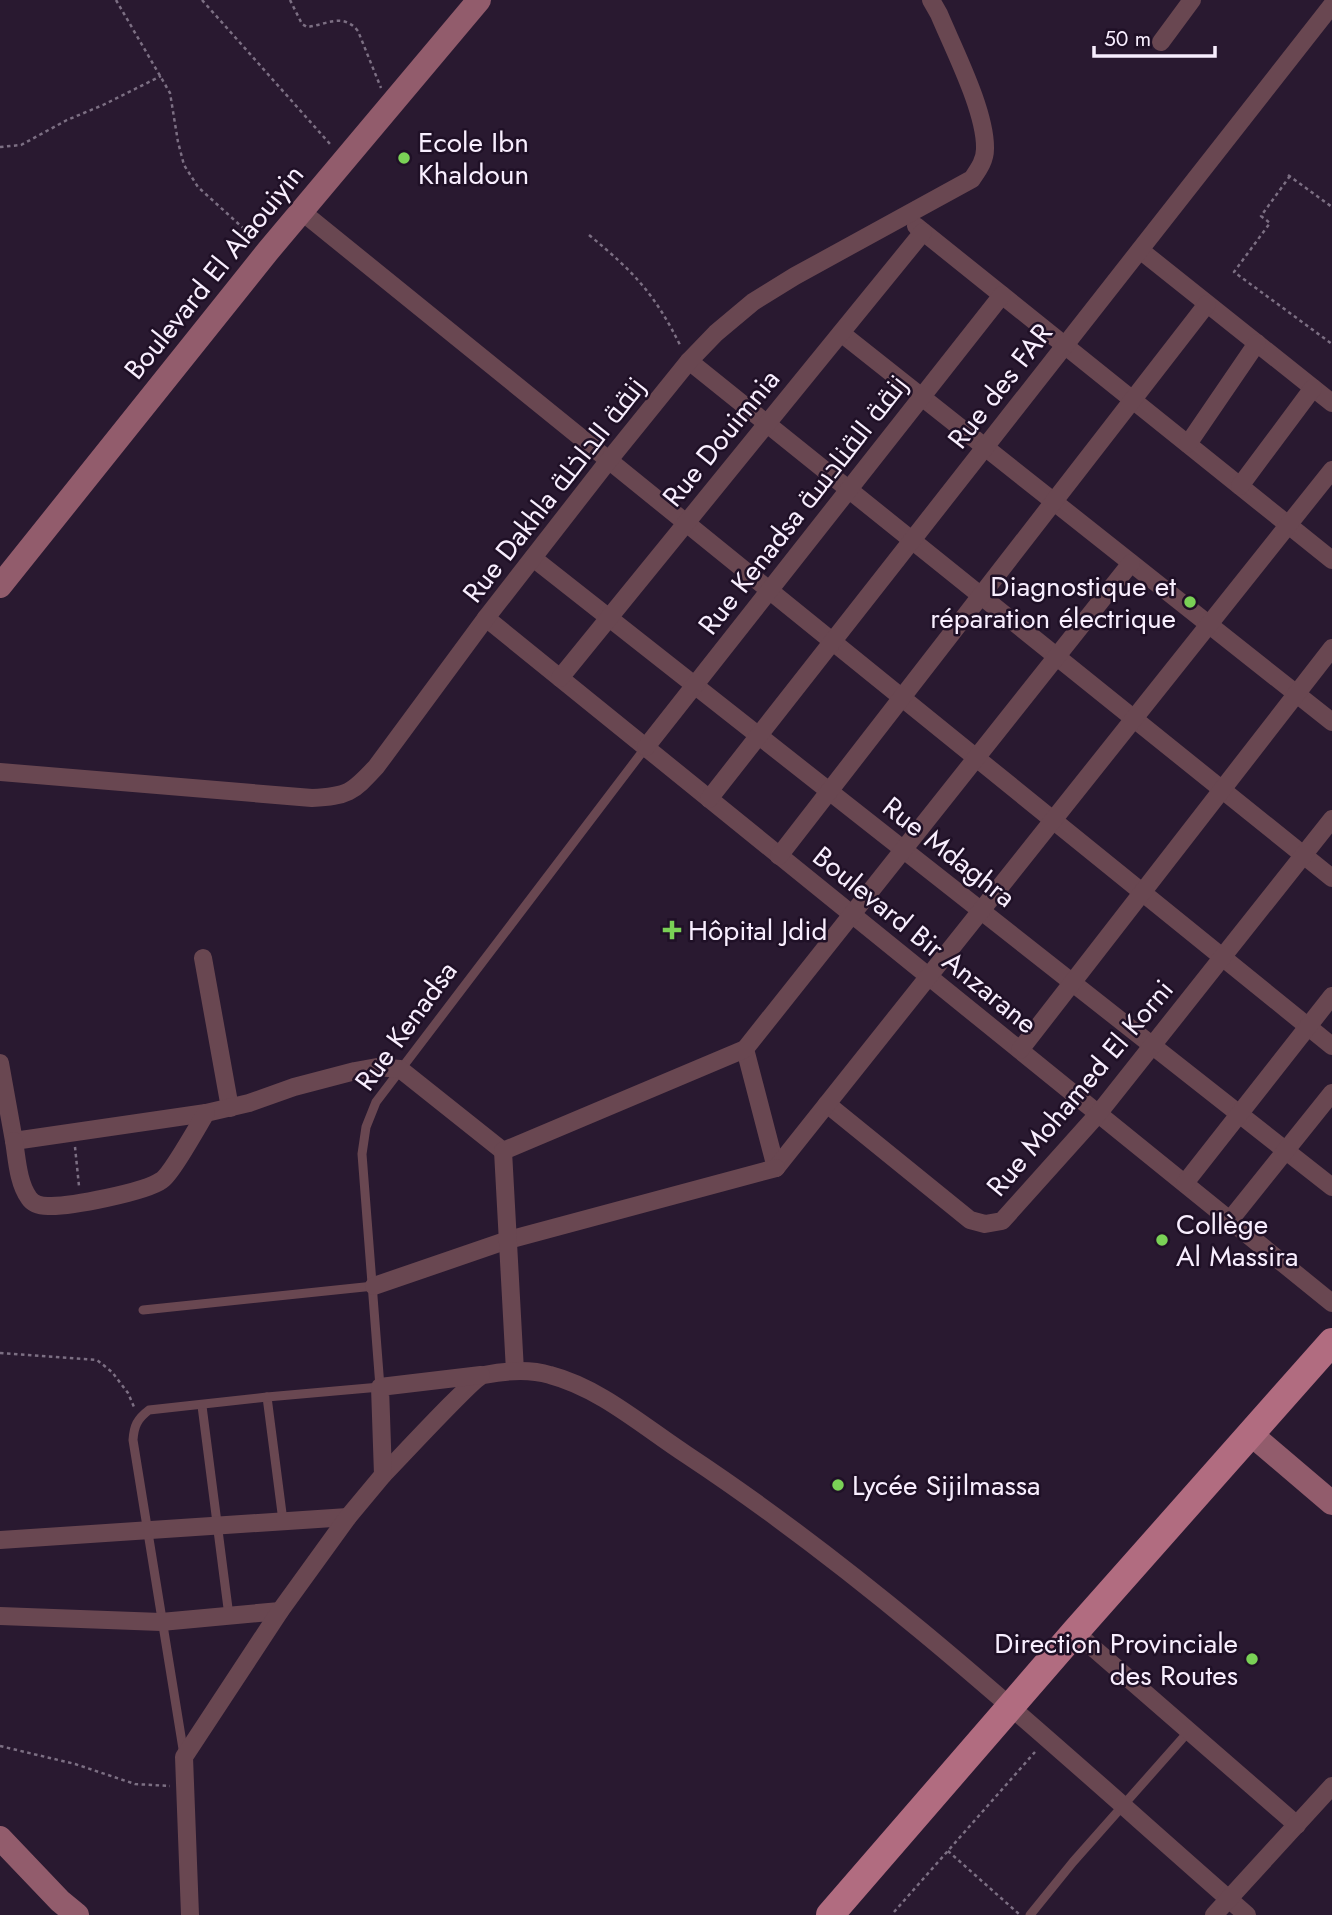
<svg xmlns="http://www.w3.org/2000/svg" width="1332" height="1915" viewBox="0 0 1332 1915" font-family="Jost,Cairo,sans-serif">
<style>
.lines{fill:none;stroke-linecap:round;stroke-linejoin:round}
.path{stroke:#7c6f83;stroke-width:2.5;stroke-dasharray:3.5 3.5;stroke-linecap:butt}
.lane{stroke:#694751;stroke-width:9}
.street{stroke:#694751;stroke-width:18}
.secondary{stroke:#925c6c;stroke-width:24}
.primary{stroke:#b16c80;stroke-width:28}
.poi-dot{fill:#7ad156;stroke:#1f1026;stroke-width:2.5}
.labels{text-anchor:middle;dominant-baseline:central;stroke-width:5;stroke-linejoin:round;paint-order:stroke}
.poi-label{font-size:28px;fill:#f8eefe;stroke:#1f1026;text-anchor:start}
.street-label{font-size:28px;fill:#f8eefe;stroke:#1f1026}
</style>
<rect width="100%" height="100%" fill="#291930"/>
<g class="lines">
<!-- path -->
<g class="path">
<polyline points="116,0 170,93 178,142 184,165 198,187 253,237"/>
<polyline points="202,0 330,144"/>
<path d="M290,0L302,24L307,27C326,25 343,12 358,31L381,88"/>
<polyline points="0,147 21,145 67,120 103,105 161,76"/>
<polyline points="1288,175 1332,207"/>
<polyline points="1290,176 1261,216 1270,223 1234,272 1332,344"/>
<path d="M589,235C634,272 655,294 681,347"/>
<polyline points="75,1147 79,1186"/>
<polyline points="0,1353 97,1360 112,1372 128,1393 134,1407"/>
<polyline points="0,1746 75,1764 135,1784 170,1786"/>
<polyline points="948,1851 1019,1914"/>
<polyline points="894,1912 1035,1752"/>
</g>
<!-- lane -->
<g class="lane">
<polyline points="143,1310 374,1286"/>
<polyline points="267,1397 283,1521"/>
<polyline points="202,1406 229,1616"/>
<path d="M184,1755L133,1440C134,1426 137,1419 149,1410L267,1397L380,1387L362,1154L366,1127L376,1102L646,747"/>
<polyline points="1030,1915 1073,1862 1189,1731"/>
</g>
<!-- street -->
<g class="street">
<polyline points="1161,42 1192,0"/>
<polyline points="301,211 1332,1046"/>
<polyline points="916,226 1332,560"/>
<polyline points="1140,250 1332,403"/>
<polyline points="841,333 1332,722"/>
<polyline points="689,361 1332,878"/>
<polyline points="1188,444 1257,343"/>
<polyline points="1240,486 1313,388"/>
<polyline points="533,558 1332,1187"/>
<polyline points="486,618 1332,1303"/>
<polyline points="560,678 923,232"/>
<polyline points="646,747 1002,295"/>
<path d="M0,772L312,798C348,796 352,793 376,767L486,618L609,460L689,361L716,333L753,302L795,276L972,179C978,170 985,161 985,149C986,112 954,50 939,14L931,0"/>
<polyline points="709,799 1332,5"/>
<polyline points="779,856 1207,304"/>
<polyline points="203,958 230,1108"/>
<polyline points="745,1049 776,1168"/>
<polyline points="1020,1050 1332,648"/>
<polyline points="0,1063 14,1141 206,1113 249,1103 294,1087 355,1071 377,1067 400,1069 503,1151"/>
<polyline points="827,1104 970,1220 985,1224 1002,1221 1098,1114 1332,819"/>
<path d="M14,1141C17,1159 18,1183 29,1198C33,1204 41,1206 48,1206C69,1207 146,1192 162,1180C172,1173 198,1126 206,1113"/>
<polyline points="776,1168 1332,470"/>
<polyline points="1185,1183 1332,996"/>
<polyline points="1230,1220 1332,1093"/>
<polyline points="374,1286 508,1240 776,1168"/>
<polyline points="515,1371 503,1151 745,1049 1131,563"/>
<path d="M383,1475C397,1461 474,1377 484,1375C504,1371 530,1369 550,1375C600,1388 644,1427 687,1455C888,1588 1066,1757 1247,1915"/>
<polyline points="0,1540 348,1517"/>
<polyline points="0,1616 161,1622 280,1611"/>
<polyline points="1075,1632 1297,1825"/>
<polyline points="190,1915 184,1757 280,1611 348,1517 383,1475 380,1387 481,1375"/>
<polyline points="1214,1915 1332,1786"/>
</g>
<!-- secondary -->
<g class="secondary">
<polyline points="0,586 268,251 479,0"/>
<polyline points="1251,1434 1332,1503"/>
<polyline points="0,1838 60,1901 77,1915"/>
</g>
<!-- primary -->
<polyline class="primary" points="830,1915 1075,1632 1332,1342"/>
</g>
<!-- markers -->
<g class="poi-dot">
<circle cx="404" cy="158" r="7"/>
<circle cx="1190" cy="602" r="7"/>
<path d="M668.5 919.5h7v7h7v7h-7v7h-7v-7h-7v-7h7z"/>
<circle cx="1162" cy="1240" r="7"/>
<circle cx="838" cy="1485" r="7"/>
<circle cx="1252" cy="1659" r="7"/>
</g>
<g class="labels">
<!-- poi labels -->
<g class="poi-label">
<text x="418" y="142">Ecole Ibn<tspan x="418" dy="32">Khaldoun</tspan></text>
<text x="1176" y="586" text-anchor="end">Diagnostique et<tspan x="1176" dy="32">réparation électrique</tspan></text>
<text x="688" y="930">Hôpital Jdid</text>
<text x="1176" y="1224">Collège<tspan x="1176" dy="32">Al Massira</tspan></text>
<text x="852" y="1485">Lycée Sijilmassa</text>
<text x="1238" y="1643" text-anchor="end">Direction Provinciale<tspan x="1238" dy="32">des Routes</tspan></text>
</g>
<!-- street labels -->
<g class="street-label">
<text transform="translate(214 272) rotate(-51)">Boulevard El Alaouiyin</text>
<text transform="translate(1000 386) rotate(-52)">Rue des FAR</text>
<text transform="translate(721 438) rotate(-51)">Rue Douimnia</text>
<text transform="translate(554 490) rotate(-52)">Rue Dakhla زنقة الداخلة</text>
<text transform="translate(803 505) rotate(-52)">Rue Kenadsa زنقة القنادسة</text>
<text transform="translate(949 852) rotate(38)">Rue Mdaghra</text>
<text transform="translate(925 940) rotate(39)">Boulevard Bir Anzarane</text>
<text transform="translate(406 1026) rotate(-54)">Rue Kenadsa</text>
<text transform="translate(1080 1088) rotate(-50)">Rue Mohamed El Korni</text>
</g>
</g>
<!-- scale -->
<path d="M1094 46v10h121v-10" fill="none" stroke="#f8eefe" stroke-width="3.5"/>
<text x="1104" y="46" font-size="21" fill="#f8eefe" stroke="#1f1026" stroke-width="5" paint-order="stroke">50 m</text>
</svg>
